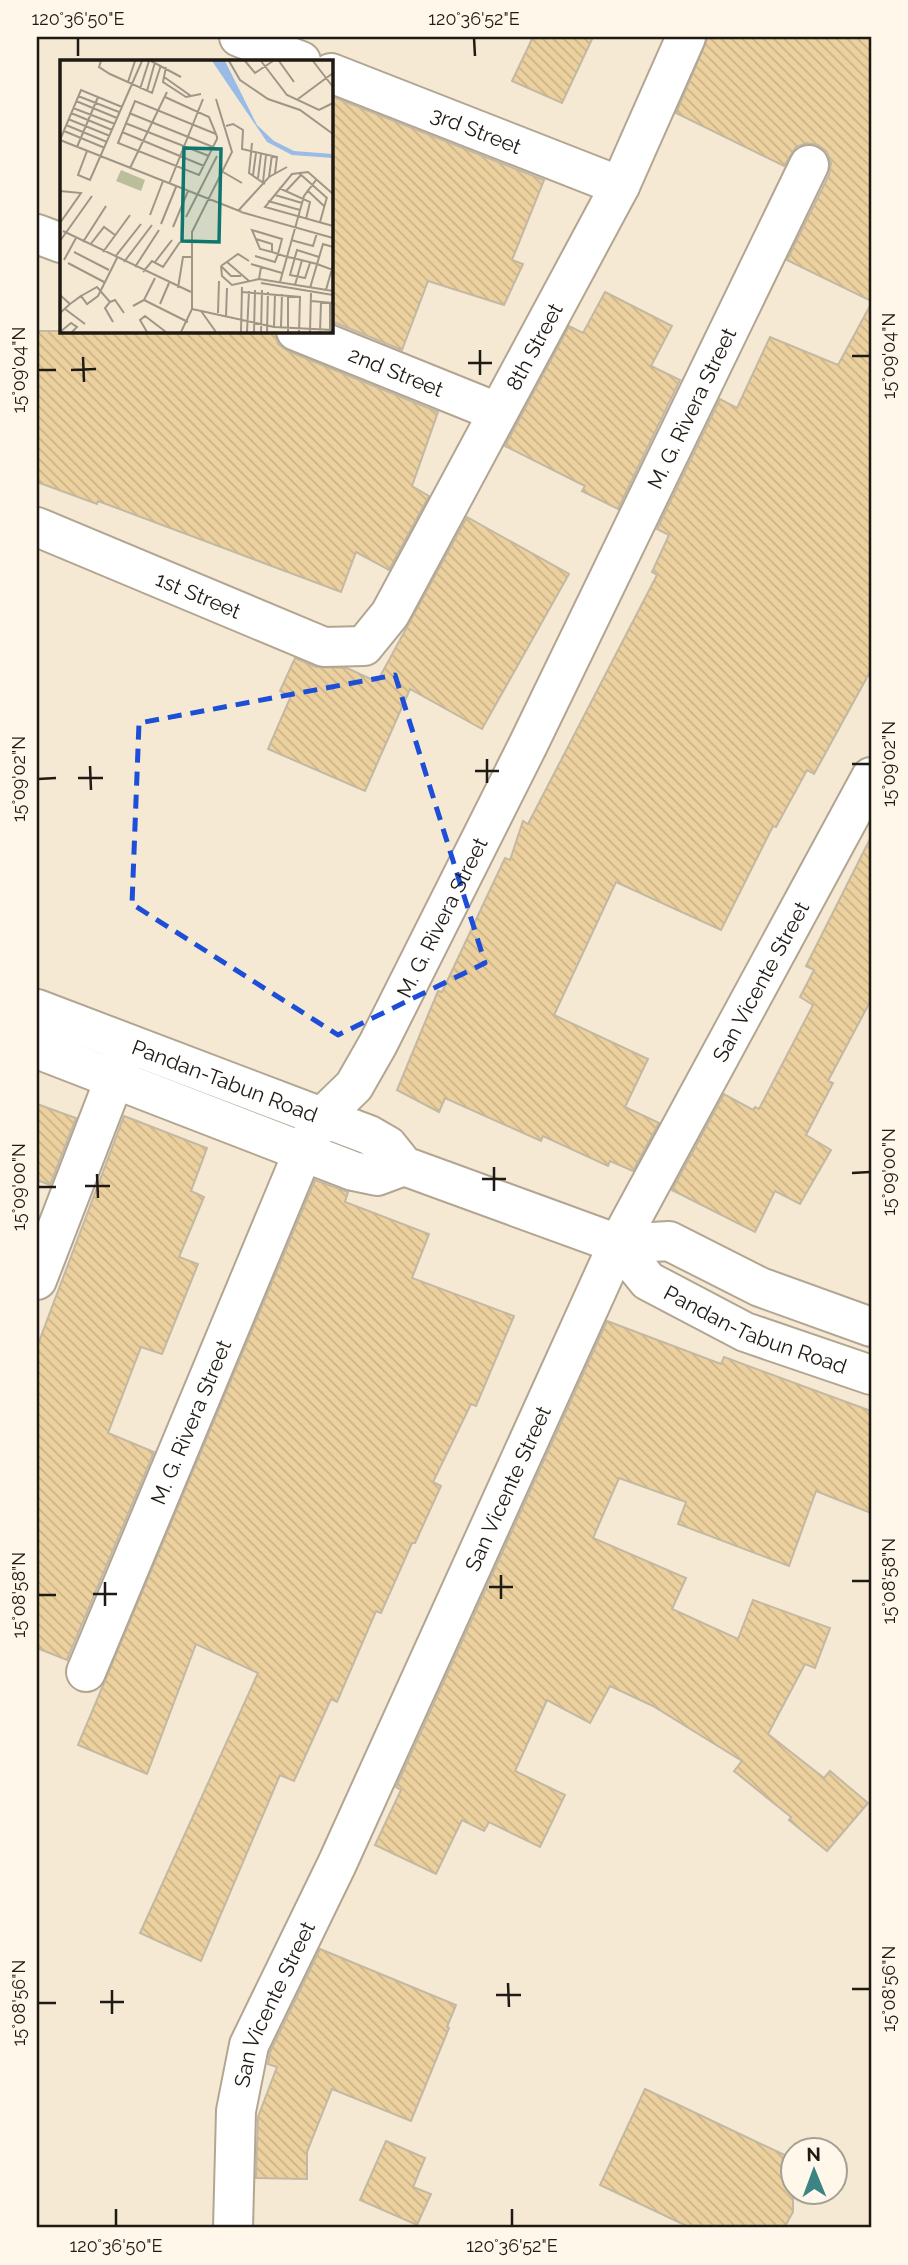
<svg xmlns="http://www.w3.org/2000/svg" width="908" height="2265" viewBox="0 0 908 2265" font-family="Raleway,sans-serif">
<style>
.building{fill:url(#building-back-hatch);stroke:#c3b8a3;stroke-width:2}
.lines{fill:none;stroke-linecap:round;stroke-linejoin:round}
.minor-casing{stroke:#b2a692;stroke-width:42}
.minor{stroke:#fff;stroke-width:38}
.marked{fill:none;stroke:#1d4ed8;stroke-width:5;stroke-dasharray:14 9;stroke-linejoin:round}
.ticks{fill:none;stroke:#1f1a13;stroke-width:2.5}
.labels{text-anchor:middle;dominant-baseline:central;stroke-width:5;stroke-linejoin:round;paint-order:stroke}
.street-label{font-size:21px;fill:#1f1a13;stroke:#fef7ea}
.inset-road{fill:none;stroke:#9f9687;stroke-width:2}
.view{fill:#0f766e;fill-opacity:0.15;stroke:#0f766e;stroke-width:3.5}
.inset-edge{fill:none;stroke:#1f1a13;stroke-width:3.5}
.neatline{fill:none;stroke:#1f1a13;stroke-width:2.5}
.ticks-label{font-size:18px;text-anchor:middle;fill:#1f1a13}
</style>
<defs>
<pattern id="building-back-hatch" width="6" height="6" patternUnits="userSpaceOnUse" patternTransform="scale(1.75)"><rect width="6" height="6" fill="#ecd19f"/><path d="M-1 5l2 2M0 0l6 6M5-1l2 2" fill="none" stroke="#cab388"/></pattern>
</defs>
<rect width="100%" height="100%" fill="#f5e9d4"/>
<!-- building -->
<g class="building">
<polygon points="533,37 593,37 562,103 512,81"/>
<polygon points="708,37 871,37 871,301 787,260 829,175 831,163 827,152 818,145 807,143 796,147 784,166 676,113"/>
<polygon points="331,96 544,180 512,260 523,264 504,305 428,281 402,350 331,321"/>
<polygon points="605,292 672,326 651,366 680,380 618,509 582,491 585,486 505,446 569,326 583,333"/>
<polygon points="871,304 871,670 814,774 807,770 776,827 773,826 721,930 616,882 554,1015 648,1059 625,1107 659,1123 633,1171 610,1161 608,1166 543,1136 541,1141 445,1098 439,1112 397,1090 438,991 442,992 505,858 510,860 523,821 528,824 657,575 652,572 669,535 657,529 720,399 737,408 770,337 838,365"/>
<polygon points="37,331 275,331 278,344 288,351 438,412 412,486 429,496 389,570 356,552 341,592 98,501 97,504 37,482"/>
<polygon points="467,517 569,574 482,729 410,689 365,791 268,749 291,696 280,691 295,658 316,667 347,668 377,682"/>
<polygon points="871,837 871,1000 828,1081 833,1083 806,1135 831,1150 800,1204 775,1191 755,1232 672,1190 724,1094 753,1110 755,1107 759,1109 813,1005 800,997 814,970 806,966"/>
<polygon points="37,1104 76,1118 50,1185 37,1180"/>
<polygon points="124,1116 207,1148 191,1191 204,1197 179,1257 198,1264 162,1354 141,1347 108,1433 154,1452 67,1660 37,1648 37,1347"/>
<polygon points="315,1180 348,1192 345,1202 429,1234 412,1278 514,1316 476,1406 471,1404 433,1482 441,1486 415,1543 412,1543 381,1613 376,1611 337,1702 331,1699 294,1781 280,1775 201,1961 140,1933 258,1673 196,1644 147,1774 78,1745"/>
<polygon points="607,1321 721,1364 724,1357 871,1411 871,1513 816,1491 789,1566 678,1524 686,1502 619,1478 593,1538 686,1578 672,1609 738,1639 753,1600 830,1628 815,1668 805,1664 768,1734 824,1778 830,1771 868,1803 827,1851 789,1820 791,1817 734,1771 742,1761 653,1706 610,1686 590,1723 547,1700 515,1771 565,1795 540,1847 489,1822 484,1831 462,1820 436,1874 375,1845 401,1790 396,1787"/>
<polygon points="320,1949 456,2005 447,2027 449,2028 411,2121 332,2089 307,2152 307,2179 256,2178 258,2117 277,2067 268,2064 270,2052"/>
<polygon points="645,2089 793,2159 793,2212 784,2228 691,2228 600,2185"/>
<polygon points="386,2141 425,2158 413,2187 431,2194 417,2225 360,2200"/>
</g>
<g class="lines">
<defs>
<g id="minor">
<polyline points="239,37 301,61"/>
<path id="s1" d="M331,73L620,186"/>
<polyline points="37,234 61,243"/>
<path id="s2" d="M296,331L497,412"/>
<path id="s3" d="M37,527L324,647L364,646L390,614L620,186L686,37"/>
<path id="s4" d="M37,1009L369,1135L388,1146L404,1166L618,1244L669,1241L760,1287L871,1327"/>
<polyline points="37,1049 353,1171 377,1176 404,1166"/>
<path id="s5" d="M618,1244L648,1281L745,1332L871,1375"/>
<polyline points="37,1280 123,1057"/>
<path id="s6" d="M86,1672L303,1152L322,1117L354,1086L378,1044L528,745L809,165"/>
<path id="s7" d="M233,2228L236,2111L249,2045L337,1864L618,1244L871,777"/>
</g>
</defs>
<!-- minor casing -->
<use href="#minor" class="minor-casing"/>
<!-- minor -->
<use href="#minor" class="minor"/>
</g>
<!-- marked area -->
<path class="marked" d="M395,675L485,963L338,1035L132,904L139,723Z"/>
<!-- ticks -->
<path class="ticks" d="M78,38V56M474,38L475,56M480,350V375M852,356H870M83,357L84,382M468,363H492M38,370H56M71,370L96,369M487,759V783M852,764H870M90,766L91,790M475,771H499M78,778H103M38,779L56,778M494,1167V1191M852,1173L870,1172M97,1174L98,1198M482,1179H506M85,1186H110M38,1187H56M501,1575V1599M852,1581H870M105,1582V1606M489,1587H513M93,1594H117M38,1595H56M508,1983L509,2007M852,1989H870M112,1990V2014M496,1995H521M100,2002H124M38,2003H56M116,2209V2226M512,2209V2226"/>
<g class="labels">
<!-- street labels -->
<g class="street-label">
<text stroke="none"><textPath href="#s1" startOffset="156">3rd Street</textPath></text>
<text stroke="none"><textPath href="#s3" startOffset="696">8th Street</textPath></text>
<text stroke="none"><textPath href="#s2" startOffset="108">2nd Street</textPath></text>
<text stroke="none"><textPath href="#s6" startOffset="1405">M. G. Rivera Street</textPath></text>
<text stroke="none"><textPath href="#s3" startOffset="175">1st Street</textPath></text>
<text stroke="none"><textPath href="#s6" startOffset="838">M. G. Rivera Street</textPath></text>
<text stroke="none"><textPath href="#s7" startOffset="1365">San Vicente Street</textPath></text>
<text stroke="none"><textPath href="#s4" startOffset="201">Pandan-Tabun Road</textPath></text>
<text stroke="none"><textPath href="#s5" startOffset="166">Pandan-Tabun Road</textPath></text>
<text stroke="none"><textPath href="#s6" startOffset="271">M. G. Rivera Street</textPath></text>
<text stroke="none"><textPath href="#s7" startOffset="798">San Vicente Street</textPath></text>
<text stroke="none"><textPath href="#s7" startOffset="231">San Vicente Street</textPath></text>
</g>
</g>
<!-- overview -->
<g transform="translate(60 60)">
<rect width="273" height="273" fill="#f5e9d4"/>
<path d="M61,110L85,120L81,131L56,121Z" fill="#bbbe9b"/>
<path d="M152,1H165L197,65L214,81L234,91L273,94V98L232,95L207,82Z" fill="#9bbbe7"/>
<path class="inset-road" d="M41,1L39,7L50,14L92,33L101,5M91,1L121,17M169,1L180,20L208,39L240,50L273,74M185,1L195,13L213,1M201,1L227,35L259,50L273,43M219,1L234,22M253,1L273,27M106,7L103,22L126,37L141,34M104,17L131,36M68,22L75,1M80,29L89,1M87,31L95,2M18,36L59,52M105,37L149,57L156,74L157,77V79L139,115L58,83L75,41L156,74M238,39L273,13M16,41L57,58M13,48L55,64M11,53L52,70M69,53L153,87M8,59L50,76M65,63L149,96M6,65L47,82M166,66L173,64L183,70L182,89L217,97L215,113M4,71L45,88M62,72L144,106M0,80L182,152M0,80L21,30L62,47M192,83L189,113L205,124M17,87L38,37M27,91L18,115L30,120L82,1M70,108L107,32M163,112L182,123M239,113L267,138M193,115L196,93M209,117L212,95M198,118L201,94M203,122L206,95M109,124L143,39M219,128L250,142L246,159M247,130L264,146M0,131L21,133L0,163M226,131L241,115M273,134L248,112L232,114L205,147L273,166M215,135L242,143M208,141L240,150M178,151L209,117L227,107M181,152L273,178M90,155L103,121M126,157L157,96M260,162L267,137M101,164L116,127M113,167L128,131M3,171L131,232M196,179L212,184V192M231,180L253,186L257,173M0,181L32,136M23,182L46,146M30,185L44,167L55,175M14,192L49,210M43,192L70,155M195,196L215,202L218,194L222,179L192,170L200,189L212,192L227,197L233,198L257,204L273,210M55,197L81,164M4,200L16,178M64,202L92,165M95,202L112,180M167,202L189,221M8,203L44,222M250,203L245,218L230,215L237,190L259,197M191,204L222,213M161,206L162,216L172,225L199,219L201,207M161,206L178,194L189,201M161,206L171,216H181M75,207L99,170M83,212L92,201L103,207L120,182M199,219L273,231M220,222L244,136L256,120M201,223L273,235M235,225L242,200M118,228L123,197H131M250,228L263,184L273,187M266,230L273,205M182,232L240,237L239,272M0,235L10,244L0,253M21,236L37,227L50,242L45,248L53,262M84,240L128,262M251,241L273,243M50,242L55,240L64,253M10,244L21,236L27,244L38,236L57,198M100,244L109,223M73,246L84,240L95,218M5,249L25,264M132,249L214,267L273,270M141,251L156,272M158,253L159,221M166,256L167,228M214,267L215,234M221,267L222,234M0,272L11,263L17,267L12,272M87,272L80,260L85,256L106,272M121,272L132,249V172L172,92L156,39M181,272L182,227M187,272L189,231M194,272L195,230M201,272L202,230M207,272L208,232M228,272V236M250,272L251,233M260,272L261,242M270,272V243"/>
<path class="view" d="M124,88L161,89L159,182L122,181Z"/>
<rect width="273" height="273" class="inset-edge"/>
</g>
<!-- border -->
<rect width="908" height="2265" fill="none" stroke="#fef7ea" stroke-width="77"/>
<!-- north arrow -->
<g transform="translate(814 2171) rotate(359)"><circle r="33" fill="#fef7ea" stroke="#a59f94" stroke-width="2"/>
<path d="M0-5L12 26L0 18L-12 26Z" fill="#3c8484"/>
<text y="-10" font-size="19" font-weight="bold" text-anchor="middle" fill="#1f1a13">N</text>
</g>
<rect x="38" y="38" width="832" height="2188" class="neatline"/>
<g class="ticks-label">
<text x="78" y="25">120°36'50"E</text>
<text x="474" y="25">120°36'52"E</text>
<text transform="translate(889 356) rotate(-90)" y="6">15°09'04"N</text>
<text transform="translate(19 370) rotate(-90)" y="6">15°09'04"N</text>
<text transform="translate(889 764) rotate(-90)" y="6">15°09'02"N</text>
<text transform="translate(19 779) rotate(-90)" y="6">15°09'02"N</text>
<text transform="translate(889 1172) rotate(-90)" y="6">15°09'00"N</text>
<text transform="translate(19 1187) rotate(-90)" y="6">15°09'00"N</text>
<text transform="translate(889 1581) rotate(-90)" y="6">15°08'58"N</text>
<text transform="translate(19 1595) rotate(-90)" y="6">15°08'58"N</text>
<text transform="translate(889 1989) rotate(-90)" y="6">15°08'56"N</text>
<text transform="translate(19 2003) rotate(-90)" y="6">15°08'56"N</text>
<text x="116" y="2252">120°36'50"E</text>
<text x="512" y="2252">120°36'52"E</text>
</g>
</svg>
